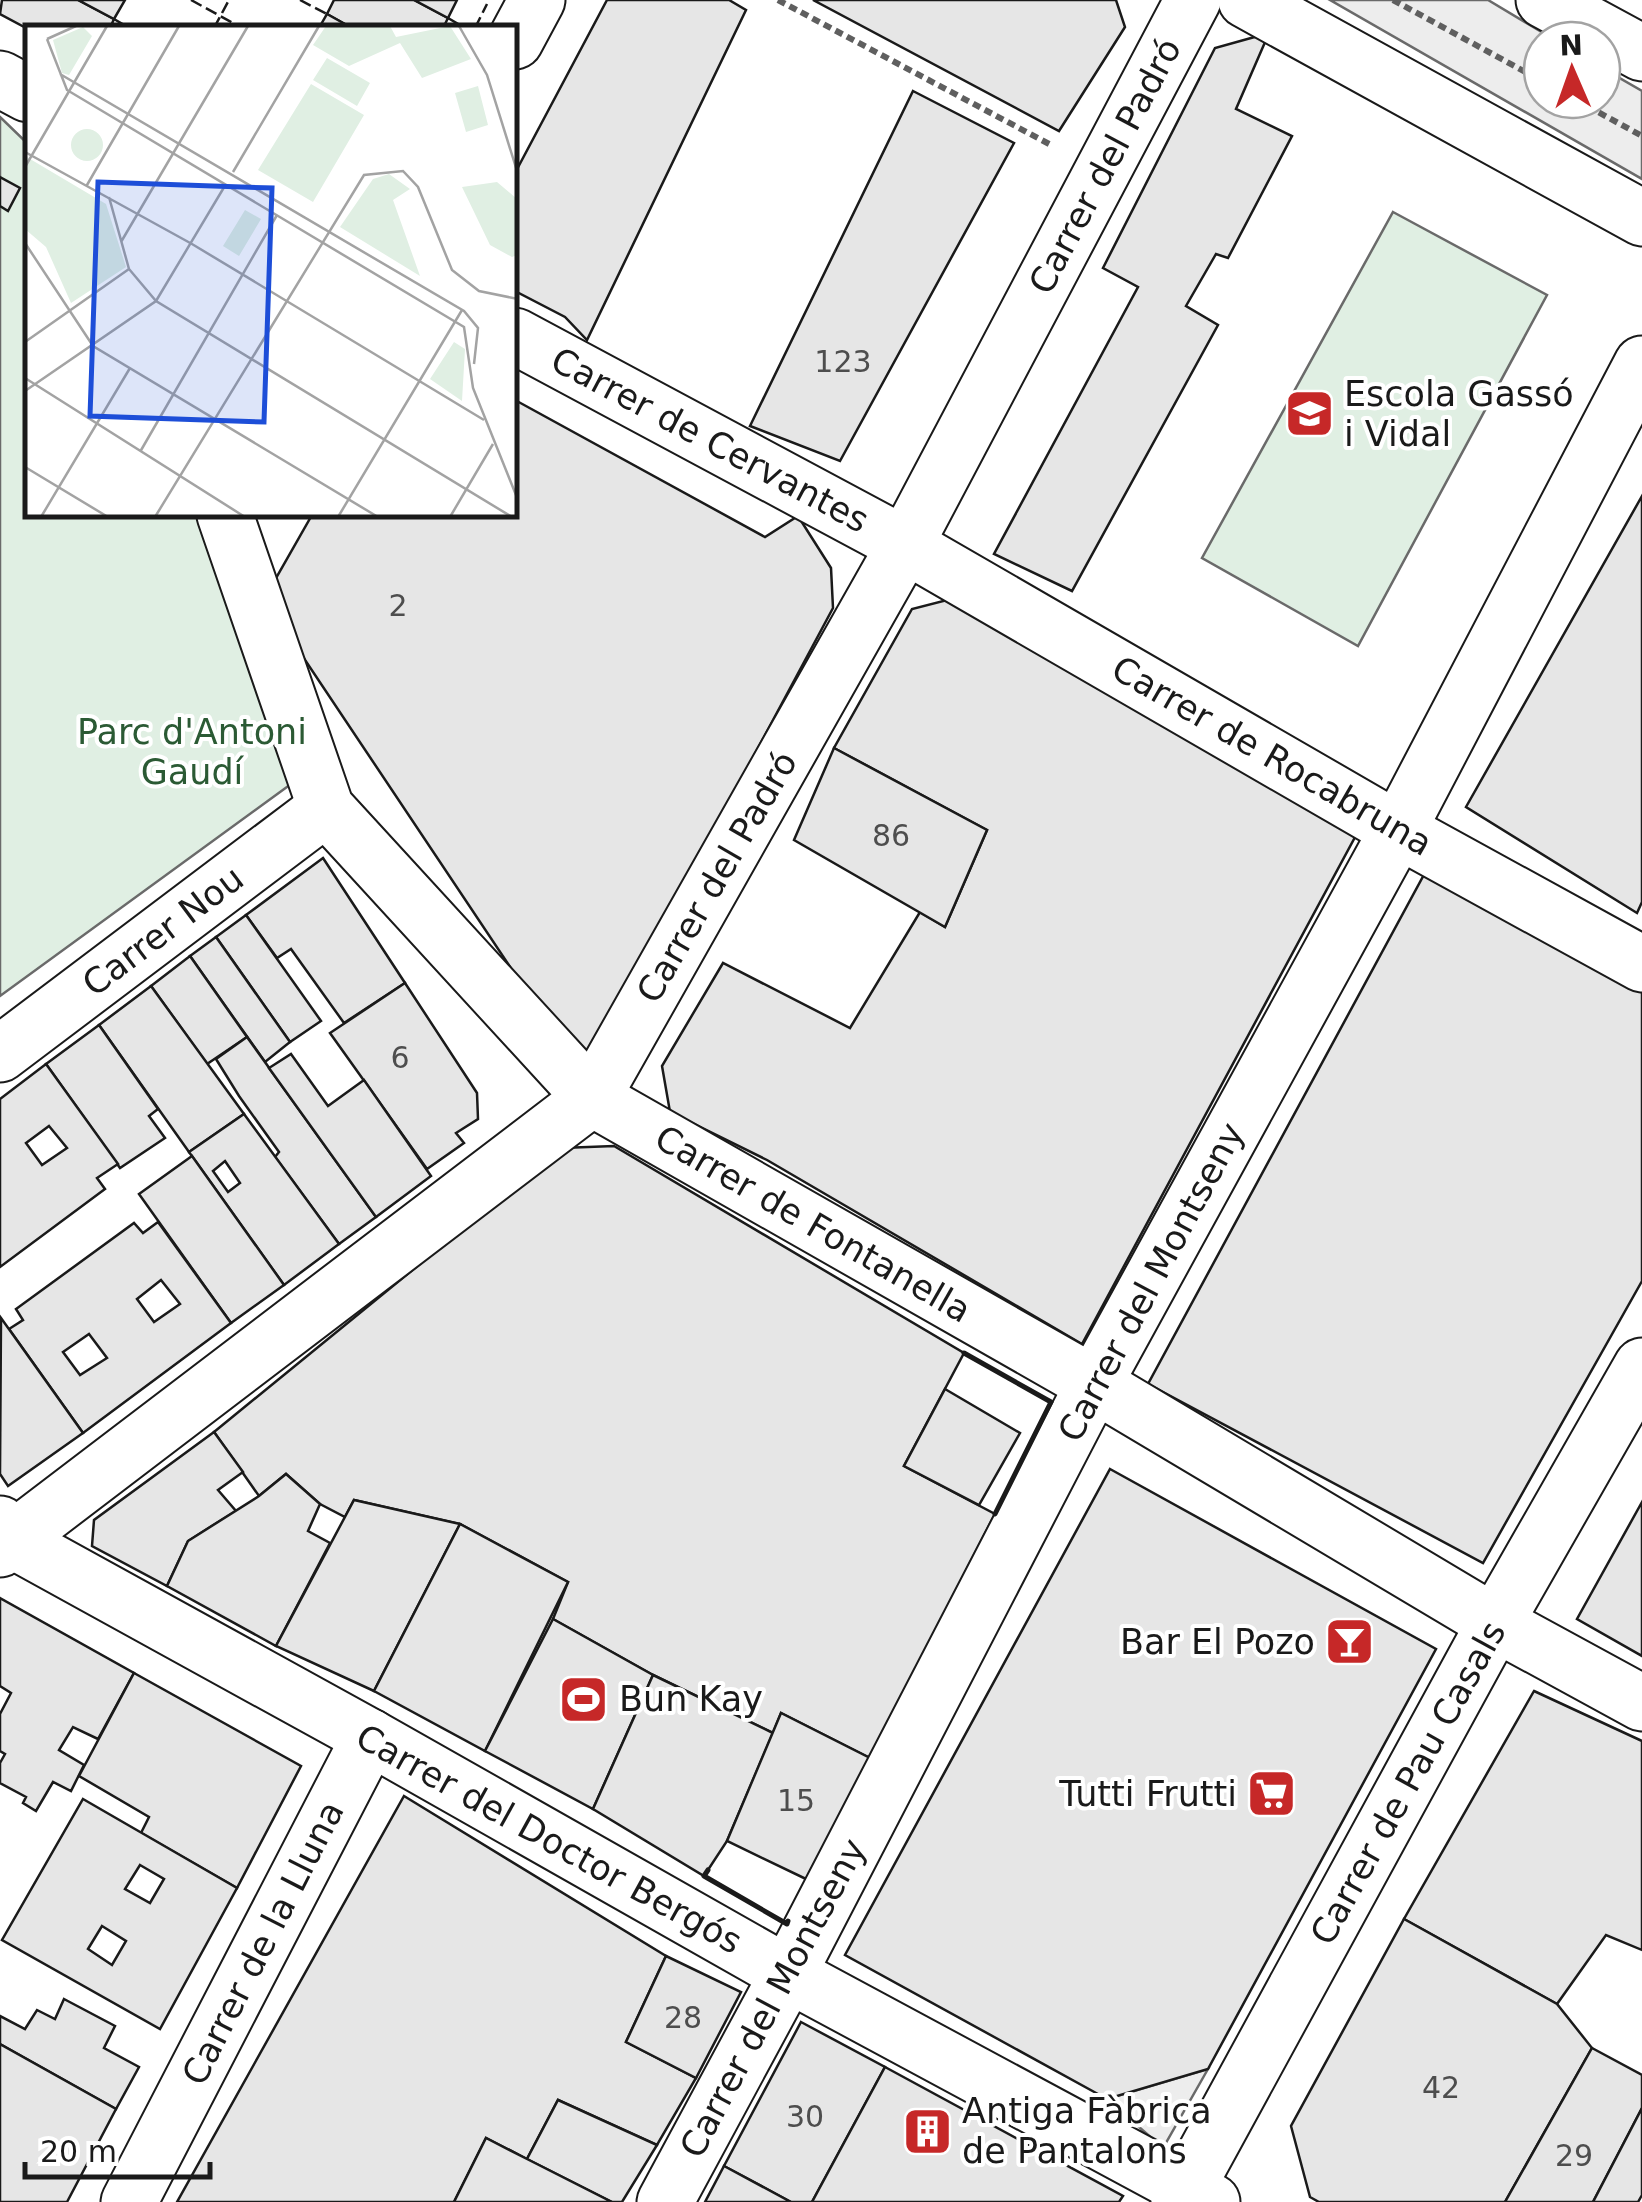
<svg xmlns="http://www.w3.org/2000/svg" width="1642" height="2202" viewBox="0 0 1642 2202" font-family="'DejaVu Sans',sans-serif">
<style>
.green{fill:#e0efe3;stroke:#6a6a6a;stroke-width:2.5}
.parking{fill:#ededed;stroke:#6a6a6a;stroke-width:2.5}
.building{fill:#e6e6e6;stroke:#1a1a1a;stroke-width:2.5;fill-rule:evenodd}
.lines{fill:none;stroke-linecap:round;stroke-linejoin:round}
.street-casing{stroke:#1a1a1a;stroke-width:59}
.path{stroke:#5f5f5f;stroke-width:6;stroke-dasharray:8 5;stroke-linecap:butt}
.street{stroke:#fff;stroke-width:55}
.fence{stroke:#1a1a1a;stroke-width:2.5;stroke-dasharray:12 5;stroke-linecap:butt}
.wall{stroke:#1a1a1a;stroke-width:5}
.labels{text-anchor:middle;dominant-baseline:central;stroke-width:8;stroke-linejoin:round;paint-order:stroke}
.number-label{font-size:30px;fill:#4d4d4d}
.street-label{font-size:35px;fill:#1a1a1a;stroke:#fff}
.poi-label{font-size:35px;fill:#1a1a1a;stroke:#fff;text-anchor:start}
.park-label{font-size:35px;fill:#2b5a34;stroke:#fff}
.inset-road{fill:none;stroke:#a3a3a3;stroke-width:2.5}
.view{fill:#1d4ed8;fill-opacity:0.15;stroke:#1d4ed8;stroke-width:5}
.inset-edge{fill:none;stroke:#1a1a1a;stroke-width:5}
</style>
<rect width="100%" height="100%" fill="#fff"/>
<!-- green -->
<g class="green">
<polygon points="0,117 27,143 28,515 197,515 291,784 0,996"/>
<polygon points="1393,212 1547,295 1358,646 1202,558"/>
</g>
<!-- parking -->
<g class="parking">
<polygon points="1330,0 1488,0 1555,40 1542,40 1542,100 1602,100 1602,68 1642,91 1642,179"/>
<polygon points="1208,2069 1163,2148 1107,2099"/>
</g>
<!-- building -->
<g class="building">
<polygon points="2,0 78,0 114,19 110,28 28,29 0,14"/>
<polygon points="78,0 125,0 114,19"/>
<polygon points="334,0 414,0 448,18 443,28 352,28 327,14"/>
<polygon points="414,0 457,0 448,18"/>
<polygon points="607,0 729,0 746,10 587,340 565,317 515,291 515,173"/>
<polygon points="813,0 1116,0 1125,27 1059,131"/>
<polygon points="327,14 352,28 319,28"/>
<polygon points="1269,33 1236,109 1292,136 1228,258 1216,254 1186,306 1218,325 1072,591 994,554 1138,287 1103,268 1215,48"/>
<polygon points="913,91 1014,143 840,461 750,426"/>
<polygon points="0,177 20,188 8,211 0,206"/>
<polygon points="515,400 765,537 798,516 831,568 833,608 741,780 595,1047 569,1055 291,639 275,580 312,515 515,515"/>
<polygon points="1642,496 1642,902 1637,913 1466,807"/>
<polygon points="947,600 1361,826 1082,1344 767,1160 670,1112 662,1066 723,963 850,1028 920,912 945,927 987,830 834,748 912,609"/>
<polygon points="834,748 987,830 945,927 794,840"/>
<polygon points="323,858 405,983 344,1023 291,949 277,958 246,915"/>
<polygon points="1426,871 1642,990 1642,1281 1483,1563 1148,1384"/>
<polygon points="246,915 321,1021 290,1042 216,937"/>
<polygon points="216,937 290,1042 265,1062 190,956"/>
<polygon points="190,956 247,1037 207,1064 151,986"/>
<polygon points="405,983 477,1093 478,1119 456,1133 464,1143 427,1169 330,1033"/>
<polygon points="151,986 244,1114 189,1152 99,1025"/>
<polygon points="99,1025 158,1109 149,1116 165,1138 120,1168 46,1064"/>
<polygon points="247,1037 376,1217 339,1244 275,1157 279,1152 239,1096 216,1059"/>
<polygon points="291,1054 328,1106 364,1080 431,1176 376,1217 269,1068"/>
<path d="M46,1064L118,1164L97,1178L105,1189L0,1267V1099ZM49,1126L67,1148L42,1165L26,1143Z"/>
<path d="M244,1114L339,1244L284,1285L189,1152ZM225,1161L240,1183L228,1192L213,1171Z"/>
<polygon points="614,1146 964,1353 904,1466 995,1514 870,1758 781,1713 773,1733 653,1675 553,1619 568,1582 460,1524 354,1500 345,1517 320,1504 286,1474 259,1496 214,1432 562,1148"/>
<polygon points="192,1156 284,1285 231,1323 139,1194"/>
<path d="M158,1222L231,1323L83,1433L9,1329L23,1320L16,1309L134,1223L143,1233ZM161,1280L180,1304L154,1322L137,1299ZM89,1334L107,1358L80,1375L63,1352Z"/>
<polygon points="1,1318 83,1433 8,1486 0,1474"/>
<polygon points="945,1389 1020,1433 979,1505 904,1466"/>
<polygon points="214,1432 243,1472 218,1490 236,1511 188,1541 167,1586 92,1546 94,1520"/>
<polygon points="1110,1469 1436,1649 1208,2069 1107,2099 845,1955"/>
<polygon points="286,1474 320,1504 308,1531 330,1543 276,1646 167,1586 188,1541 259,1496"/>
<polygon points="354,1500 460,1524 374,1691 276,1646"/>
<polygon points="1642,1502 1642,1656 1577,1619"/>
<polygon points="460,1524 568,1582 485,1751 374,1691"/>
<polygon points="0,1598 134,1673 98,1739 73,1727 59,1750 84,1765 71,1791 53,1782 36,1811 23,1803 26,1797 0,1783 0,1763 5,1754 0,1751 0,1714 11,1693 0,1686"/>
<polygon points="553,1619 653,1675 593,1809 485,1751"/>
<polygon points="134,1673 301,1766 237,1888 141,1833 149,1817 79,1776"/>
<polygon points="653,1675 773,1733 727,1841 704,1876 593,1809"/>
<polygon points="1534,1691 1642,1741 1642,1950 1606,1935 1557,2004 1404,1919"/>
<polygon points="781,1713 870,1758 806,1879 727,1841"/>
<polygon points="404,1796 666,1956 626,2042 696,2078 657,2145 558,2100 527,2159 486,2138 454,2202 177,2202"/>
<path d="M83,1799L237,1888L160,2029L2,1940ZM140,1865L164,1879L150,1903L125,1889ZM102,1926L126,1941L112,1965L88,1949Z"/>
<polygon points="1404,1919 1557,2004 1592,2048 1505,2202 1319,2202 1310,2197 1291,2126"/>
<polygon points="666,1956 741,1992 696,2078 626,2042"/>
<polygon points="64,1999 115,2026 104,2048 139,2067 116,2109 0,2044 0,2016 25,2029 37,2010 55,2019"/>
<polygon points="801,2022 885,2067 812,2202 791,2202 724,2166"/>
<polygon points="0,2044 116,2109 67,2202 0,2202"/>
<polygon points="1592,2048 1642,2075 1642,2108 1593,2202 1505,2202"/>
<polygon points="885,2067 1123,2196 1119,2202 812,2202"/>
<polygon points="558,2100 657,2145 622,2202 612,2202 527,2159"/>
<polygon points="1642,2108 1642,2195 1638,2202 1593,2202"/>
<polygon points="486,2138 527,2159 612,2202 454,2202"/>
<polygon points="724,2166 791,2202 705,2202"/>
</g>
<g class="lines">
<defs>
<g id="street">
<polyline points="1246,0 1642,218"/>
<polyline points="1544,0 1642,53"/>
<polyline points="515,41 537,0"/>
<polyline points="0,79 28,94"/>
<polyline points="515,336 905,545 1398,830 1642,964"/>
<polyline points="225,515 326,808 592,1098 1094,1384 1495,1623 1642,1703"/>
<polyline points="0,1054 326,808"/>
<polyline points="0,1524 12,1540 370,1737 788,1974 1212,2202"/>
<polyline points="0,1549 592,1098 905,545 1193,0"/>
<polyline points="129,2202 370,1737"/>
<polyline points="665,2202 788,1974 1094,1384 1398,830 1642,364"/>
<polyline points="1179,2202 1495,1623 1642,1366"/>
</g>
</defs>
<!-- street casing -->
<use href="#street" class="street-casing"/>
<!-- path -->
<g class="path">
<polyline points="778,0 1051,145"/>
<polyline points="1393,0 1542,81"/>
<polyline points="1576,100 1642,136"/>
</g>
<!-- street -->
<use href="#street" class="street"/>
<!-- fence -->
<g class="fence">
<polyline points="191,0 242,28"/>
<polyline points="300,0 327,14"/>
<polyline points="448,18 465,28"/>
<polyline points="114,19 129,28"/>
<polyline points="214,28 229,0"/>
<polyline points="475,28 487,4"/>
</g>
<!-- wall -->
<g class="wall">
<polyline points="964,1353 1051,1402 995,1514"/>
<polyline points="708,1870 704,1876 787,1924 788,1921"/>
</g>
</g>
<!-- icons -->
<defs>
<symbol id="school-square" viewBox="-11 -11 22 22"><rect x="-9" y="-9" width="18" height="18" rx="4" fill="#c62828" stroke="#fff"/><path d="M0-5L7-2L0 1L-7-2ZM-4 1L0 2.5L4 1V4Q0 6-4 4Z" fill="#fff"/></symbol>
<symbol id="bar-square" viewBox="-11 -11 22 22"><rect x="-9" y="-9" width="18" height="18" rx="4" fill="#c62828" stroke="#fff"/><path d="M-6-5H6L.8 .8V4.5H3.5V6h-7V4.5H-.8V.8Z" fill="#fff"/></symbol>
<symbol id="stadium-square" viewBox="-11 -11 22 22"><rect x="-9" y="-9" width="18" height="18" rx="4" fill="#c62828" stroke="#fff"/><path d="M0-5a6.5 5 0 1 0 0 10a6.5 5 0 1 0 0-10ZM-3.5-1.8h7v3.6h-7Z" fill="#fff"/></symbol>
<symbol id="supermarket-square" viewBox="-11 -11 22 22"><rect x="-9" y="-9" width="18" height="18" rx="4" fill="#c62828" stroke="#fff"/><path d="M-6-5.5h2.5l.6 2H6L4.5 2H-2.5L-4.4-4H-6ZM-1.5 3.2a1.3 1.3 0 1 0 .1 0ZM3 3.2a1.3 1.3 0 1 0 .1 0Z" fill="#fff"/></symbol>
<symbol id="building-square" viewBox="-11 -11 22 22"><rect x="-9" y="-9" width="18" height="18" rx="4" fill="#c62828" stroke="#fff"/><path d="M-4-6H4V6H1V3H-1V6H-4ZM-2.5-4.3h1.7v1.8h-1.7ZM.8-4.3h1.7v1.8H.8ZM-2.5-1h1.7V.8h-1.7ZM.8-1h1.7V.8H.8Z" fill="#fff"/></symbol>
</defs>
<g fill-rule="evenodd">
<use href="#school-square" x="1282" y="386" width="55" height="55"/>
<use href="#bar-square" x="1322" y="1614" width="55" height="55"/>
<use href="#stadium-square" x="556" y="1672" width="55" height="55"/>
<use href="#supermarket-square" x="1244" y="1766" width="55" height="55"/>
<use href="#building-square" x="900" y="2104" width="55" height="55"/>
</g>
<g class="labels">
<!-- number labels -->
<g class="number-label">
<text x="843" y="361">123</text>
<text x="398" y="605">2</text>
<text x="891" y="835">86</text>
<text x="400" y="1057">6</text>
<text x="796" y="1800">15</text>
<text x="683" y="2017">28</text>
<text x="1441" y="2087">42</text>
<text x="805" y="2116">30</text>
<text x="1574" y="2155">29</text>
</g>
<!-- street labels -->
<g class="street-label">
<text transform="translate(1105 166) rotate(-62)">Carrer del Padró</text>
<text transform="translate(710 440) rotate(28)">Carrer de Cervantes</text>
<text transform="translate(1272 756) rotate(30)">Carrer de Rocabruna</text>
<text transform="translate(717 877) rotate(-60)">Carrer del Padró</text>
<text transform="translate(163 931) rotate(-37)">Carrer Nou</text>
<text transform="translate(813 1224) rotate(30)">Carrer de Fontanella</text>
<text transform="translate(1151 1282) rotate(-62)">Carrer del Montseny</text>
<text transform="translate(1408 1783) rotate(-61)">Carrer de Pau Casals</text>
<text transform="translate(549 1839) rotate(29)">Carrer del Doctor Bergós</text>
<text transform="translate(263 1943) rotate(-63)">Carrer de la Lluna</text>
<text transform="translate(773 1998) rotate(-62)">Carrer del Montseny</text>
</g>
<!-- poi labels -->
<g class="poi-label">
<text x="1344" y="394">Escola Gassó<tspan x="1344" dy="40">i Vidal</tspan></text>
<text x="1315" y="1642" text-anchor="end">Bar El Pozo</text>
<text x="619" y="1699">Bun Kay</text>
<text x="1237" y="1794" text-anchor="end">Tutti Frutti</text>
<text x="962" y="2111">Antiga Fàbrica<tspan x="962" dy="40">de Pantalons</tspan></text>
</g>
<!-- park labels -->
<g class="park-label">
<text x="192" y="732">Parc d'Antoni<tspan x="192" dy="40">Gaudí</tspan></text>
</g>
</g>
<!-- overview -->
<g transform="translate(25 25)">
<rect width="492" height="492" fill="#fff"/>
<path d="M301,1H365L371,12L425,1L446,34L397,53L375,18L324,41L288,20ZM58,2L67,11L44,50L37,48L28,15ZM302,33L345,58L332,81L288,55ZM286,59L339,90L288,177L233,145ZM453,61L463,100L441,107L430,68ZM46 120a16 16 0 1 1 32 0a16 16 0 1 1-32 0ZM0,131L81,179L101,242L46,278L21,222L0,204ZM364,149L385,164L368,175L395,251L315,202L348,154ZM472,157L492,174V230L487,232L465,220L437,162ZM220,185L236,194L214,231L198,221ZM429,317L440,324L437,376L405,354Z" fill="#e0efe3"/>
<path class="inset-road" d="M434,1L462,50L493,149M22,14L42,65L439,302L448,363L493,475M22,14L51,1M35,49L439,286L453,303L449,339M0,127L167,219L459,395M0,142L82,1M208,147L294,1M62,160L154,1M84,172L104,244L131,276L487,492M96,217L223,1M0,218L68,321L353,492M0,317L104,244M0,353L220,492M0,366L131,276L201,159M115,427L252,190M0,442L83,492M16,492L105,343M130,492L339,150L378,146L393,162L427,245L454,266L493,274M313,492L437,285M425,492L468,419"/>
<path class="view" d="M73,157L247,163L239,397L65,391Z"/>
<rect width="492" height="492" class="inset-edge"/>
</g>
<!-- north arrow -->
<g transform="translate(1572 70) rotate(358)"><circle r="48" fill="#ffffff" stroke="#a3a3a3" stroke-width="2.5"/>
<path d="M0-8L18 38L0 25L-18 38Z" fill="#c62828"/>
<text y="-15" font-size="28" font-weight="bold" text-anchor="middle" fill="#1a1a1a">N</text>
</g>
<!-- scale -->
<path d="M25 2162v15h185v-15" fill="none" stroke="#1a1a1a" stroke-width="5"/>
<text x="40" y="2162" font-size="30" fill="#1a1a1a" stroke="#ffffff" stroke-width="8" paint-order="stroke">20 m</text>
</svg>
